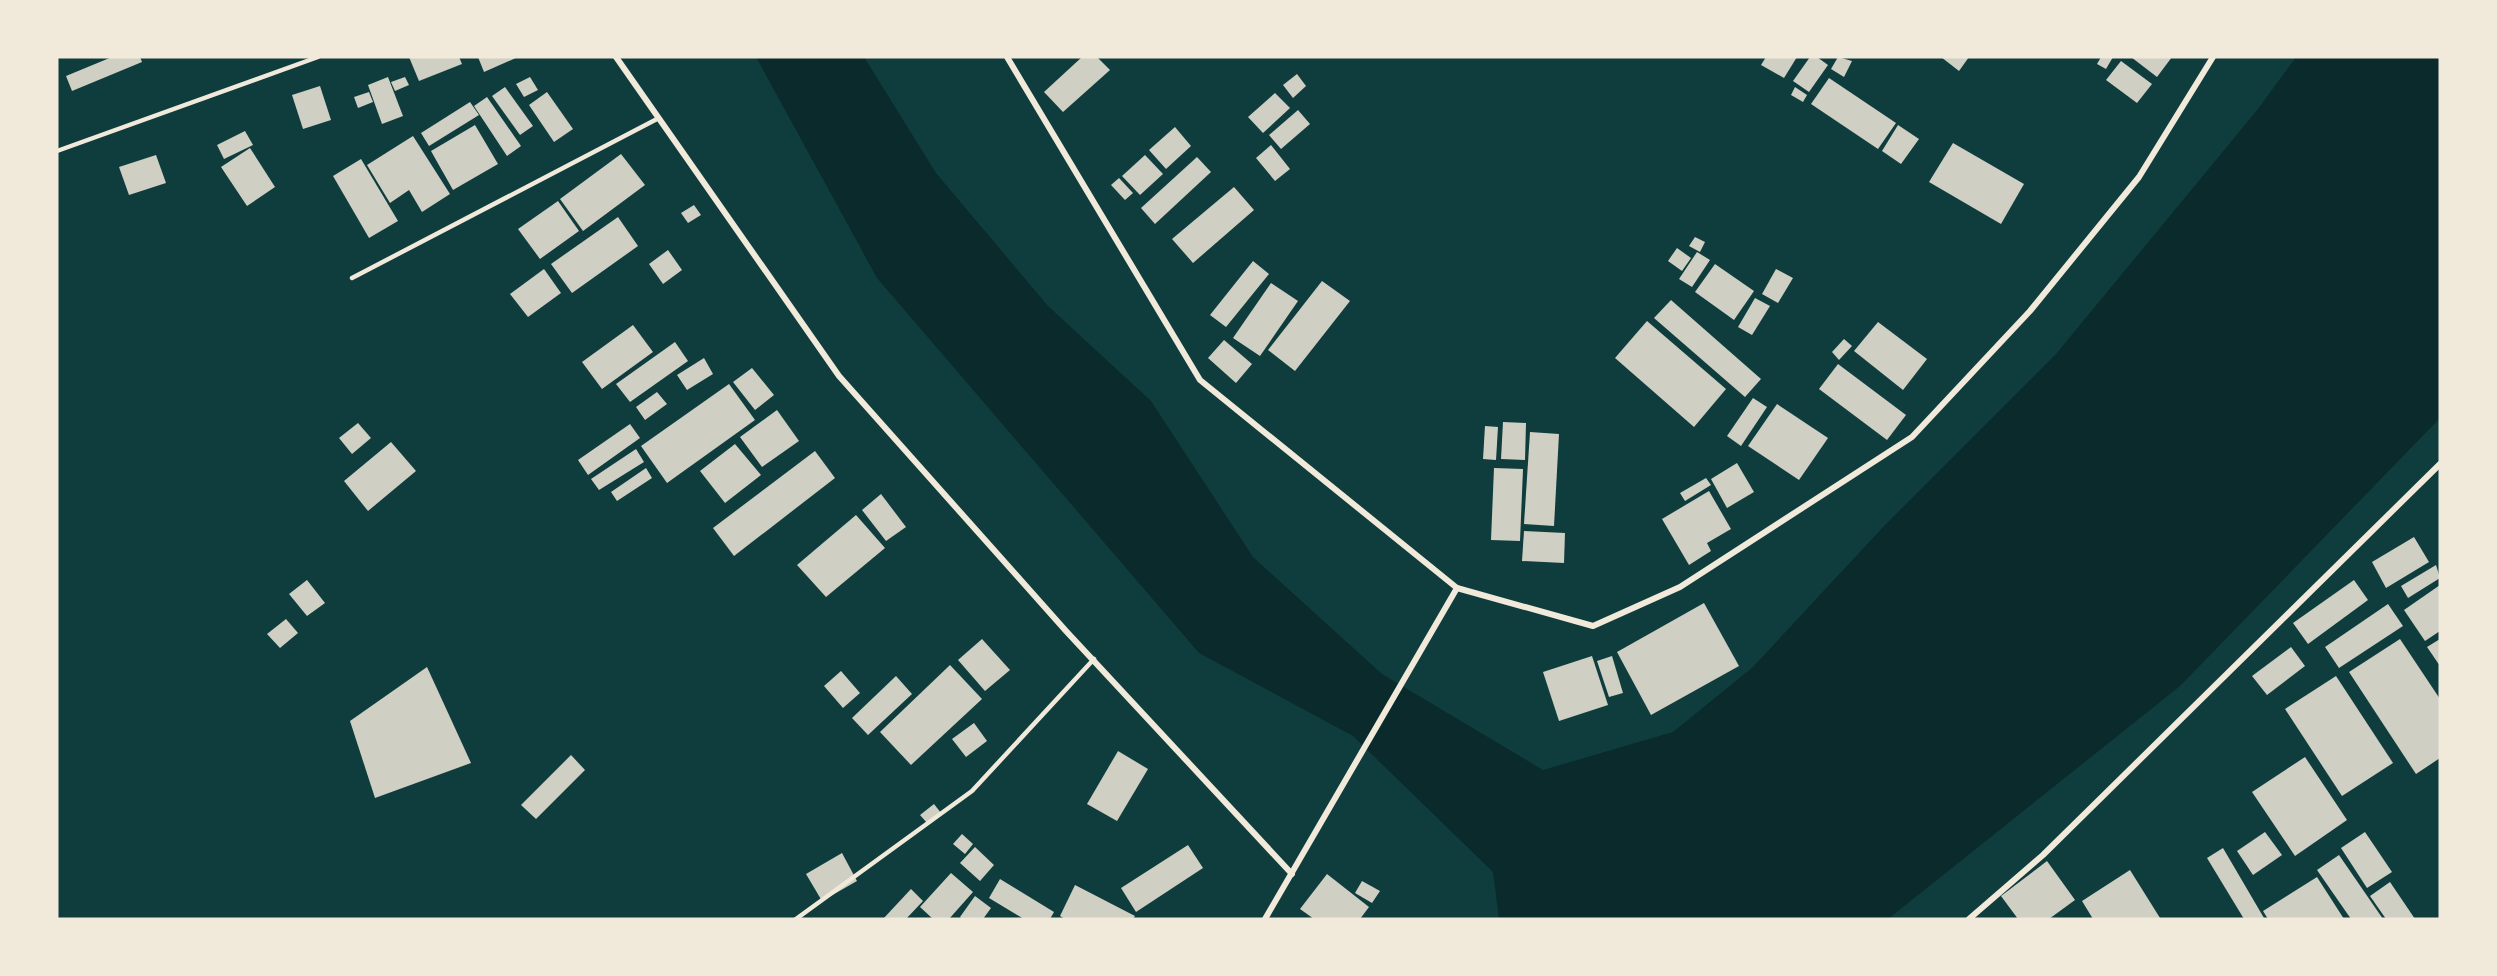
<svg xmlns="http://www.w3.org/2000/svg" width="2497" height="976" viewBox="0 0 2497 976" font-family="'Nunito Sans',sans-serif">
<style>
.water{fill:#0a2a2b}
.building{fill:#cfcfc3}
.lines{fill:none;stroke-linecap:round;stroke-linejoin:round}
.service{stroke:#f1e9da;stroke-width:4.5}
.minor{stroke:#f1e9da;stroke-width:6}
</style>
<rect width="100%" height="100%" fill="#0f3d3e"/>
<!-- water -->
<polygon class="water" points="756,57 864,57 936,173 1048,306 1151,401 1253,557 1382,674 1543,770 1673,732 1753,667 1885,525 2056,354 2258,109 2296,57 2440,57 2440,418 2180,686 1888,919 1499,919 1493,872 1353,736 1199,653 877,278"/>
<!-- building -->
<g class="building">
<polygon points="112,57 140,57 142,62 72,91 66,76"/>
<polygon points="409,57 459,57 462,64 419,81"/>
<polygon points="478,57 518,57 484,72"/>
<polygon points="1082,57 1097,57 1110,70 1063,112 1044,92"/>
<polygon points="1766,57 1797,57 1784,78 1761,65"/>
<polygon points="1810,57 1817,57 1828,65 1809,92 1793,81"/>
<polygon points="1838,57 1852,61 1844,77 1831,69"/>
<polygon points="1941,57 1969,57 1959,71"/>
<polygon points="2101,57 2113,57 2106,69 2097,64"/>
<polygon points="2131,57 2172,57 2157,77"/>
<polygon points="2121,61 2152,84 2137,103 2106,80"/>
<polygon points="1297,74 1306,86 1293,98 1283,85"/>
<polygon points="388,77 403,116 382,124 368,85"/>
<polygon points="405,77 409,85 395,91 391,82"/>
<polygon points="530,77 538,90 524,97 516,84"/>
<polygon points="1829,78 1896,123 1878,149 1811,104"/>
<polygon points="320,86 331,120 303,129 292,95"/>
<polygon points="505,87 533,126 520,135 492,96"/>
<polygon points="1795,87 1807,95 1803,102 1791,95"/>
<polygon points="369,92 373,102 358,108 354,97"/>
<polygon points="547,92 573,129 554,142 529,105"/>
<polygon points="1275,93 1290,108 1263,133 1248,117"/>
<polygon points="487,97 521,146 507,156 474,106"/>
<polygon points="470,102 479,115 429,146 421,133"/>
<polygon points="1298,110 1310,124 1281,149 1269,135"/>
<polygon points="475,125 498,164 453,190 431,151"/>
<polygon points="1898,125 1919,139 1901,164 1882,151"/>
<polygon points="1175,127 1191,146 1166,169 1149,150"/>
<polygon points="245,131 253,145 224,159 217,145"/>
<polygon points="413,136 450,194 422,212 409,190 390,203 367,165"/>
<polygon points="1953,143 2024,184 2001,224 1929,182"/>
<polygon points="1271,145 1290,169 1275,181 1256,158"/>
<polygon points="250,148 275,187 247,206 221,167"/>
<polygon points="621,154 645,185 583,231 560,199"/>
<polygon points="156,155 166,183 129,195 119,167"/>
<polygon points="1145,155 1163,174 1140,195 1122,176"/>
<polygon points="1197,157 1211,172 1155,224 1141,208"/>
<polygon points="361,159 398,221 369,238 333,176"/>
<polygon points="1119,178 1133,193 1125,200 1111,185"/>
<polygon points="1234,187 1254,210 1193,263 1172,239"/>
<polygon points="558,201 579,231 540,259 518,229"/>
<polygon points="694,205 701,215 688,223 681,213"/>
<polygon points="618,217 638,246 572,293 551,264"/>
<polygon points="1695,237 1705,242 1700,252 1689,246"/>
<polygon points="1677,248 1691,258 1682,271 1668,261"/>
<polygon points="668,250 682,270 663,284 649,264"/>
<polygon points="1697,252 1710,260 1692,287 1679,279"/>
<polygon points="1253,261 1269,274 1226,327 1210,315"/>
<polygon points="1715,264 1754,291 1734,320 1695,292"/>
<polygon points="544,269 561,293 528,317 510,294"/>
<polygon points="1776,269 1793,278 1778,303 1762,294"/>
<polygon points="1322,281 1350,301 1295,371 1268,350"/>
<polygon points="1271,283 1298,301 1260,356 1233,338"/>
<polygon points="1755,298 1770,306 1752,335 1738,327"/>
<polygon points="1671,300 1761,379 1745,397 1654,318"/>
<polygon points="1647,321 1726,389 1694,427 1615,358"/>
<polygon points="1878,322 1927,359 1903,390 1854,351"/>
<polygon points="633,325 653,352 602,389 582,362"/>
<polygon points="1844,339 1852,346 1839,360 1832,352"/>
<polygon points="1224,340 1252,364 1236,383 1208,358"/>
<polygon points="675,342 688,361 630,402 616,384"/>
<polygon points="704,358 713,374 687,390 677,375"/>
<polygon points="1838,364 1906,415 1887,440 1819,389"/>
<polygon points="752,368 774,395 755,410 733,382"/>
<polygon points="729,384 755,420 667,483 641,446"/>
<polygon points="657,392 667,404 645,420 636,407"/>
<polygon points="1753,398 1767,407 1741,446 1727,436"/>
<polygon points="1777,404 1828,438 1799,480 1748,446"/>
<polygon points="777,410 799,441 762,467 740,437"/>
<polygon points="1503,422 1526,423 1525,460 1501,459"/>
<polygon points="358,423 371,438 352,454 339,438"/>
<polygon points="630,424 640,438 588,475 578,460"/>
<polygon points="1485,426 1498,427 1496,460 1483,459"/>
<polygon points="1530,432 1559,434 1554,526 1524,524"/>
<polygon points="391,442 416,471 368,511 344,481"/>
<polygon points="735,444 761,475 725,503 700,471"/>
<polygon points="636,449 644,462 599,490 591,479"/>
<polygon points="815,451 835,478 734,556 713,528"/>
<polygon points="1737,463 1754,492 1727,508 1711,479"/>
<polygon points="646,468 652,478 617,501 611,492"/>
<polygon points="1494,468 1523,469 1520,541 1491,540"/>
<polygon points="1706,478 1711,485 1685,501 1680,493"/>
<polygon points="1709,491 1731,529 1707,543 1711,551 1689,565 1662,519"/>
<polygon points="881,494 906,527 886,541 862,510"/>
<polygon points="856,515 885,548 826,597 797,565"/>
<polygon points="1524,531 1565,533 1564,563 1522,561"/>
<polygon points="2414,537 2429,562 2386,588 2372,562"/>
<polygon points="2436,565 2440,578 2408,598 2401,586"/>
<polygon points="307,580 325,603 307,616 289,594"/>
<polygon points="2354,580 2368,600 2308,644 2293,623"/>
<polygon points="2440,585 2440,631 2425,641 2404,610"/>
<polygon points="1704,603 1739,666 1651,715 1617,652"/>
<polygon points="2388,604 2403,626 2339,668 2325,647"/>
<polygon points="286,619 298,633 280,648 267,634"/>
<polygon points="982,639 1010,670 985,691 958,660"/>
<polygon points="2400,639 2440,699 2440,758 2416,774 2349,672"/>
<polygon points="2440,639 2440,666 2427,647"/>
<polygon points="2291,647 2305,666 2267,695 2252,676"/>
<polygon points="1592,656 1608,705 1559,721 1543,672"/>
<polygon points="1612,656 1623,693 1609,697 1597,661"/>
<polygon points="950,665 982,699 911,765 880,732"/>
<polygon points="427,667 471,763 375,798 350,721"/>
<polygon points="841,671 860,693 843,708 824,686"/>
<polygon points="896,676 912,694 868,735 852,718"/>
<polygon points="2336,676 2393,763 2342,796 2285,709"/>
<polygon points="974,723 987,741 966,757 952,739"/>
<polygon points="1118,751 1148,769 1117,821 1087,804"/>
<polygon points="571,755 585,770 536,819 521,805"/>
<polygon points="2305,757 2347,820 2295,856 2252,792"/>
<polygon points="934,804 941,813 928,824 920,815"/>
<polygon points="2265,832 2282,855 2253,875 2237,851"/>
<polygon points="2365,832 2392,872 2367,888 2341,848"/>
<polygon points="962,834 973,844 965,854 953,844"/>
<polygon points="1188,845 1203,868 1136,912 1121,888"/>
<polygon points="975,847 994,865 980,881 960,863"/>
<polygon points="2223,848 2264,918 2262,919 2244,919 2207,858"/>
<polygon points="842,853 857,881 822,901 806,874"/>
<polygon points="2339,855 2383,919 2351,919 2317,870"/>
<polygon points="2047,861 2075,900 2049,919 2018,919 2001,896"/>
<polygon points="2130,870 2160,918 2093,919 2082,901"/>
<polygon points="951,873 973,892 949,919 933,919 920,907"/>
<polygon points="1327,874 1369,907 1360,919 1314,919 1300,909"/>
<polygon points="2317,877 2344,919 2268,919 2263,911"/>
<polygon points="1000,879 1054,912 1050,919 1024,919 989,898"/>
<polygon points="1362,881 1380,891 1372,903 1355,893"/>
<polygon points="2390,882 2415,919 2386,919 2370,896"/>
<polygon points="1075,885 1135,916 1133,919 1065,919 1060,916"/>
<polygon points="911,889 923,901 906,919 883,919"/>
<polygon points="975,896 991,908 983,919 962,919 960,917"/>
</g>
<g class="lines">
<!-- service -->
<g class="service">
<polyline points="57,151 318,57"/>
<polyline points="352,278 657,119"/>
<polyline points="796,919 972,791 1094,659"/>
</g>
<!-- minor -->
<g class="minor">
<polyline points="616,57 839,376 1066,631 1292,874"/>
<polyline points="1007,57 1200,380 1457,588 1593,626 1680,587 1912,437 2030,311 2139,177 2213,57"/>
<polyline points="1265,919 1457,588"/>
<polyline points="1969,919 2043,855 2440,464"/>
</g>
</g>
<!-- border -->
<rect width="2497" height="976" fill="none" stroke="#f1e9da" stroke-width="117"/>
</svg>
